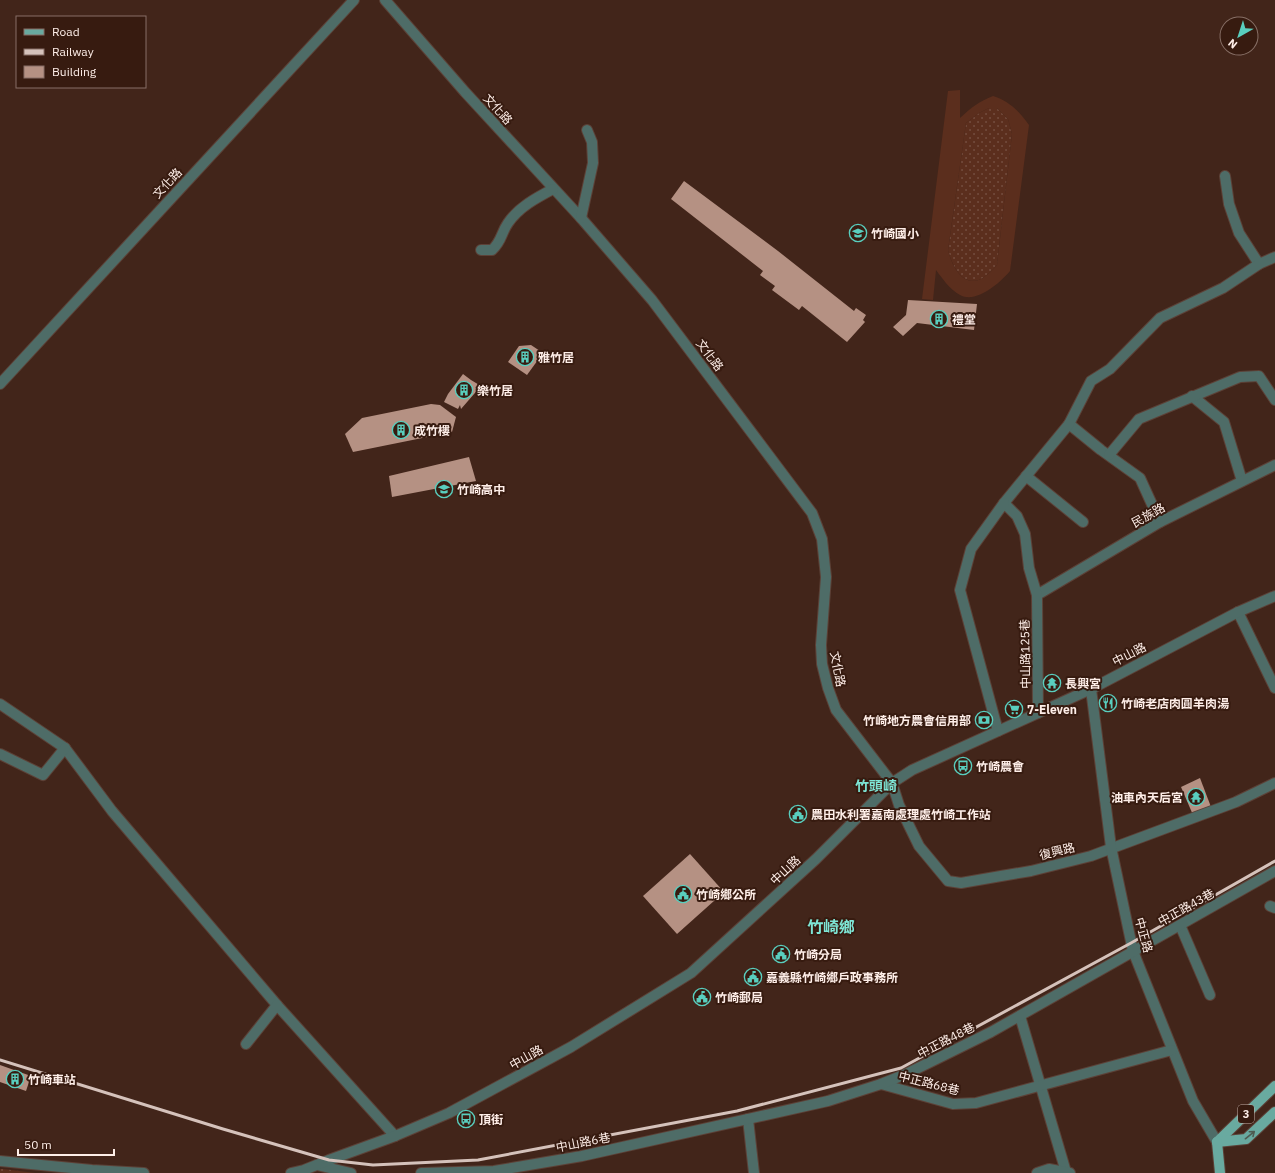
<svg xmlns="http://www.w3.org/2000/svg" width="1275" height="1173" viewBox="0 0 1275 1173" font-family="'IBM Plex Sans','Noto Sans TC',sans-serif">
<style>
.grass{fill:url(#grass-dots)}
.garden{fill:#5b2e1d;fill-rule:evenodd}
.building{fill:#b59183}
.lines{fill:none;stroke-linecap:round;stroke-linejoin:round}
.minor-casing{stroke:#5c4137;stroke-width:12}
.major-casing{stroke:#5c4137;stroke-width:12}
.minor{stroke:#4e6c67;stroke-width:10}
.major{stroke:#69aaa0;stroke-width:10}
.rail{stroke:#d5c2bb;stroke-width:3}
.oneway{stroke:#4e5b51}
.labels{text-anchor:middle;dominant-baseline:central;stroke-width:4;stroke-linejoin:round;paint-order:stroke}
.shield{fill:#371b10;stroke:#c2afa7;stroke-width:1}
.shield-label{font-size:11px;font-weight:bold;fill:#feeee8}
.street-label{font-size:12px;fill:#feeee8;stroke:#371b10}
.poi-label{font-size:12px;font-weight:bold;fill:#feeee8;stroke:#371b10;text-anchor:start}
.quarter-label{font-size:14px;font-weight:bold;fill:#7ee6d6;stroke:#371b10}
.district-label{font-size:16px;font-weight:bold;fill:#7ee6d6;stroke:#371b10}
</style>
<defs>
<pattern id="grass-dots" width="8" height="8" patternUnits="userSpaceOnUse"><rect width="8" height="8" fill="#5b2e1d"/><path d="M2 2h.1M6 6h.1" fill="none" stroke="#744d3e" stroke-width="1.8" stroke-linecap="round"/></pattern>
</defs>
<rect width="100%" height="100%" fill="#42251a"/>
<!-- grass -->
<g class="grass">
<path d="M989,108H997L1008,119L1012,134L997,265C993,270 988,274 983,278C963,289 952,266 948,250L966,123L979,113Z"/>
<polygon points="0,1169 3,1169 35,1173 0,1173"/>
</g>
<!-- garden -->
<path class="garden" d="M960,90V118C972,107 978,102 993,96C1009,101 1019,111 1029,125L1010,271C1000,283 976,304 960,295C950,290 942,278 936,270L933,300L922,299L948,91ZM989,108H997L1008,119L1012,134L997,265C993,270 988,274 983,278C963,289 952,266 948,250L966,123L979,113Z"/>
<!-- building -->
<g class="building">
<polygon points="684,181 778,251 854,311 856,308 866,315 863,320 865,322 847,342 802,306 799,310 772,290 775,286 760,275 763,271 671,199"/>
<polygon points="908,300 977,304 974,330 917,323 903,336 893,327 906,315"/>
<polygon points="531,345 543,353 527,375 508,362 519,346"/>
<polygon points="463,374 471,380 481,386 461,409 460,405 458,409 444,402 448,394"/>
<polygon points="431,404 440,405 456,417 452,432 353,452 345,434 362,418"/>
<polygon points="469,457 476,481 392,497 389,476"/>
<polygon points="1200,778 1211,807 1193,815 1181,787"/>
<polygon points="690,854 724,892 677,934 643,896"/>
<polygon points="0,1065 31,1076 26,1091 0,1082"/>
</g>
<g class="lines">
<defs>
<g id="minor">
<polyline points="385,0 465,92 581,218 652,300 812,513 822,539 826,577 821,645 822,664 828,688 836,710 892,783 899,805 919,846 948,881 961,883 1001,876 1031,871 1091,856 1236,802 1275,783"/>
<polyline points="1225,176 1229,204 1239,233 1259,264"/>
<polyline points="581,218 593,163 592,142 587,130"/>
<path d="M481,250H492C502,241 501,233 508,223C519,207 536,198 553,189"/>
<polyline points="0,384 354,0"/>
<polyline points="1192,396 1224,422 1242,481"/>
<polyline points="1069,424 1101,450 1140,478 1160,522"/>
<polyline points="1109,455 1139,419 1240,377 1259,376 1275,400"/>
<polyline points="1026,476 1083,522"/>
<polyline points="1037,595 1160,522 1275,465"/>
<polyline points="1238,612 1275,688"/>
<polyline points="1091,689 1111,847 1133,951 1193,1101 1217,1142"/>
<polyline points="0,704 65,748 112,811 277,1005 395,1136"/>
<polyline points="1038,713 1037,595 1029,568 1025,534 1017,516 1004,503 1069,424 1091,381 1110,369 1160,318 1223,288 1259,264 1275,257"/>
<polyline points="998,731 960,590 971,549 1004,503"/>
<polyline points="0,754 43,775 65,748"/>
<polyline points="1270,906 1275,908"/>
<polyline points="1180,925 1210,995"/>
<polyline points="1020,1016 1066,1172"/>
<polyline points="246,1044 277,1005"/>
<polyline points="881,1084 953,1104 976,1103 1172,1050"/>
<polyline points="748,1119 754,1173"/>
<polyline points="0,1161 92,1170 144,1173"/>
<polyline points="317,1165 351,1173"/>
<polyline points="291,1173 304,1170 329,1160 395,1136 449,1113 571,1047 691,973 816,859 892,783 912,770 1091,689 1238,612 1275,596"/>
<polyline points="421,1173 494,1171 582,1156 828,1101 881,1084 906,1074 991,1032 1275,871"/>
<polyline points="1037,1173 1049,1169 1070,1173"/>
</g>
<g id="major">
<polyline points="1217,1142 1275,1086"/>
<polyline points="1217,1142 1246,1139 1275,1112"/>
<polyline points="1217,1142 1220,1173"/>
</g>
</defs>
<!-- minor casing -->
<use href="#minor" class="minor-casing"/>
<!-- major casing -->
<use href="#major" class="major-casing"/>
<!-- minor -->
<use href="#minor" class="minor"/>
<!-- major -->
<use href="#major" class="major"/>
<!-- rail -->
<polyline class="rail" points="0,1060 223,1129 329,1160 373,1165 478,1160 737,1111 901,1068 1131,943 1275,861"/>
</g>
<!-- one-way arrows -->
<defs><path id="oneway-shaft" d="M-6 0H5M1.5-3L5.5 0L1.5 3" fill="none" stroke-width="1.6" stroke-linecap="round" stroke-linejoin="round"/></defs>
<use class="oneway" href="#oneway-shaft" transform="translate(1250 1135) rotate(-39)"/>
<!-- icons -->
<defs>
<symbol id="school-ring" viewBox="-11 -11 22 22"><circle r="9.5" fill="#371b10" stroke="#59cebe" stroke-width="1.5"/><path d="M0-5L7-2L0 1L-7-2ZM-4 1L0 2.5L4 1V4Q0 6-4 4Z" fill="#59cebe"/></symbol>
<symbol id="building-ring" viewBox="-11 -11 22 22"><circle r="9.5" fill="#371b10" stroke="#59cebe" stroke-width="1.5"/><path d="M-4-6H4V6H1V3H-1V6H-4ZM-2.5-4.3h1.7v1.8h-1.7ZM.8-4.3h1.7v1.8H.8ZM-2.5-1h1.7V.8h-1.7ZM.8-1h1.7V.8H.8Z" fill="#59cebe"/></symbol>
<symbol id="temple-ring" viewBox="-11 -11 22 22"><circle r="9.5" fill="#371b10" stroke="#59cebe" stroke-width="1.5"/><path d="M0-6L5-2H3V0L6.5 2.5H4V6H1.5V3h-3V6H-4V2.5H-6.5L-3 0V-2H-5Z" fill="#59cebe"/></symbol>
<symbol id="restaurant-ring" viewBox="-11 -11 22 22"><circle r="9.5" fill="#371b10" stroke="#59cebe" stroke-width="1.5"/><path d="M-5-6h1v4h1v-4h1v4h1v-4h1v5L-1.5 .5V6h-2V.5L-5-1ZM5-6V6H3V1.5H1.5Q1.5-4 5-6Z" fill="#59cebe"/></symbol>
<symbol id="supermarket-ring" viewBox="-11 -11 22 22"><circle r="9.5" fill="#371b10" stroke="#59cebe" stroke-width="1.5"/><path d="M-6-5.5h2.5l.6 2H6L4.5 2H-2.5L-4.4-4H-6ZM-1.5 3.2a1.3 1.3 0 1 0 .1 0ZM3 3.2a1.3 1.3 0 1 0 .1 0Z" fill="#59cebe"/></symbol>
<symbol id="bank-ring" viewBox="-11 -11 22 22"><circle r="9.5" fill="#371b10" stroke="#59cebe" stroke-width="1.5"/><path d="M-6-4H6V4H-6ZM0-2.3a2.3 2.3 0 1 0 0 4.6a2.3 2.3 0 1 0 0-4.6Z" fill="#59cebe"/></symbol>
<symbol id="bus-ring" viewBox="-11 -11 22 22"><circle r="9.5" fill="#371b10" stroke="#59cebe" stroke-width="1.5"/><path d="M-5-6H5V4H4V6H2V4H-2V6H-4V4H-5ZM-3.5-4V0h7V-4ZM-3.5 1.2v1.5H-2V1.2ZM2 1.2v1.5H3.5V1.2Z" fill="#59cebe"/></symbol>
<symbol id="civic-ring" viewBox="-11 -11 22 22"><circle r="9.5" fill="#371b10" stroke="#59cebe" stroke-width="1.5"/><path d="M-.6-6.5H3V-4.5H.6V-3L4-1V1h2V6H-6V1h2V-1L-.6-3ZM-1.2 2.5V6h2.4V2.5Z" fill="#59cebe"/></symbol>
</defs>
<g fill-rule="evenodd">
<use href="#school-ring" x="848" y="223" width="20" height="20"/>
<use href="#building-ring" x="929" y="309" width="20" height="20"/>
<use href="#building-ring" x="515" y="347" width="20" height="20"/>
<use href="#building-ring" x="454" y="380" width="20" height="20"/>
<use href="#building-ring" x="391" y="420" width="20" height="20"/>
<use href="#school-ring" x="434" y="479" width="20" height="20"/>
<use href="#temple-ring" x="1042" y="673" width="20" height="20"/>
<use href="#restaurant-ring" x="1098" y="693" width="20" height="20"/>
<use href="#supermarket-ring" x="1004" y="699" width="20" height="20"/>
<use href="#bank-ring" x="974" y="710" width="20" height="20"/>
<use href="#bus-ring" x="953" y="756" width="20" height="20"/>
<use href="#temple-ring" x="1186" y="787" width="20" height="20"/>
<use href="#civic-ring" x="788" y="804" width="20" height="20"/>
<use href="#civic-ring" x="673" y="884" width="20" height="20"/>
<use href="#civic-ring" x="771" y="944" width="20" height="20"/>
<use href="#civic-ring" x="743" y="967" width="20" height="20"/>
<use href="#civic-ring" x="692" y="987" width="20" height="20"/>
<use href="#building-ring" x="5" y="1069" width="20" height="20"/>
<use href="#bus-ring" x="456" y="1109" width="20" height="20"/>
</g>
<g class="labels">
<!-- shield labels -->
<rect class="shield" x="1238" y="1105" width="16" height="18" rx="3"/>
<g class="shield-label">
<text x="1246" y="1114">3</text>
</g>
<!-- street labels -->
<g class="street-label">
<text transform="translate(498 109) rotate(48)">文化路</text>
<text transform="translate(167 183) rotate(-47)">文化路</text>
<text transform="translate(710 355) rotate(53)">文化路</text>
<text transform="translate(1148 515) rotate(-29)">民族路</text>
<text transform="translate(1025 654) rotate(-91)">中山路125巷</text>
<text transform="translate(1129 654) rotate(-27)">中山路</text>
<text transform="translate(838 669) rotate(79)">文化路</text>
<text transform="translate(1057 851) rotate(-14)">復興路</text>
<text transform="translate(785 870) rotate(-43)">中山路</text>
<text transform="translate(1186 907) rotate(-29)">中正路43巷</text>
<text transform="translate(1144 935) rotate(75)">中正路</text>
<text transform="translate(946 1040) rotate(-27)">中正路48巷</text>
<text transform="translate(526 1057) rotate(-29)">中山路</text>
<text transform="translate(929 1083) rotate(14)">中正路68巷</text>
<text transform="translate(583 1142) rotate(-11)">中山路6巷</text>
</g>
<!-- poi labels -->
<g class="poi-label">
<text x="871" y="233">竹崎國小</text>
<text x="952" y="319">禮堂</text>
<text x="538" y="357">雅竹居</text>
<text x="477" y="390">樂竹居</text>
<text x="414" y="430">成竹樓</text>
<text x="457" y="489">竹崎高中</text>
<text x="1065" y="683">長興宮</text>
<text x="1121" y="703">竹崎老店肉圓羊肉湯</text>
<text x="1027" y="709">7-Eleven</text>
<text x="971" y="720" text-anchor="end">竹崎地方農會信用部</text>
<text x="976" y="766">竹崎農會</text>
<text x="1183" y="797" text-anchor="end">油車內天后宮</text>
<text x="811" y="814">農田水利署嘉南處理處竹崎工作站</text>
<text x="696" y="894">竹崎鄉公所</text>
<text x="794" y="954">竹崎分局</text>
<text x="766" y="977">嘉義縣竹崎鄉戶政事務所</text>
<text x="715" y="997">竹崎郵局</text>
<text x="28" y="1079">竹崎車站</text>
<text x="479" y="1119">頂街</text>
</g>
<!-- quarter labels -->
<g class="quarter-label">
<text x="876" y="786">竹頭崎</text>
</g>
<!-- district labels -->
<g class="district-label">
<text x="831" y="927">竹崎鄉</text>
</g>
</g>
<!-- legend -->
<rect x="16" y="16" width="130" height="72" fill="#371b10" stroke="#876f66"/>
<rect x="24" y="29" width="20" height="6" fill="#69aaa0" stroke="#876f66"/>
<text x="52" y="36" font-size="12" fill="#feeee8">Road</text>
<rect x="24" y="49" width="20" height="6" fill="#d5c2bb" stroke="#876f66"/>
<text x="52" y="56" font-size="12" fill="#feeee8">Railway</text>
<rect x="24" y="66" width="20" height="12" fill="#b59183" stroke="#876f66"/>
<text x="52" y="76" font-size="12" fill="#feeee8">Building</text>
<!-- north arrow -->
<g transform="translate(1239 36) rotate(219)"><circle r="19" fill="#371b10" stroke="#876f66"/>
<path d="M0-3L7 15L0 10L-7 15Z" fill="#59cebe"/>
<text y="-6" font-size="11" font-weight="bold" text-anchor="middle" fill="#feeee8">N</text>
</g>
<!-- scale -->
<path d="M18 1149v6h96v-6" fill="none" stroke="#feeee8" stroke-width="2"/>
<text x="24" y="1149" font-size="12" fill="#feeee8" stroke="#371b10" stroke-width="3" paint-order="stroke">50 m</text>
</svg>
